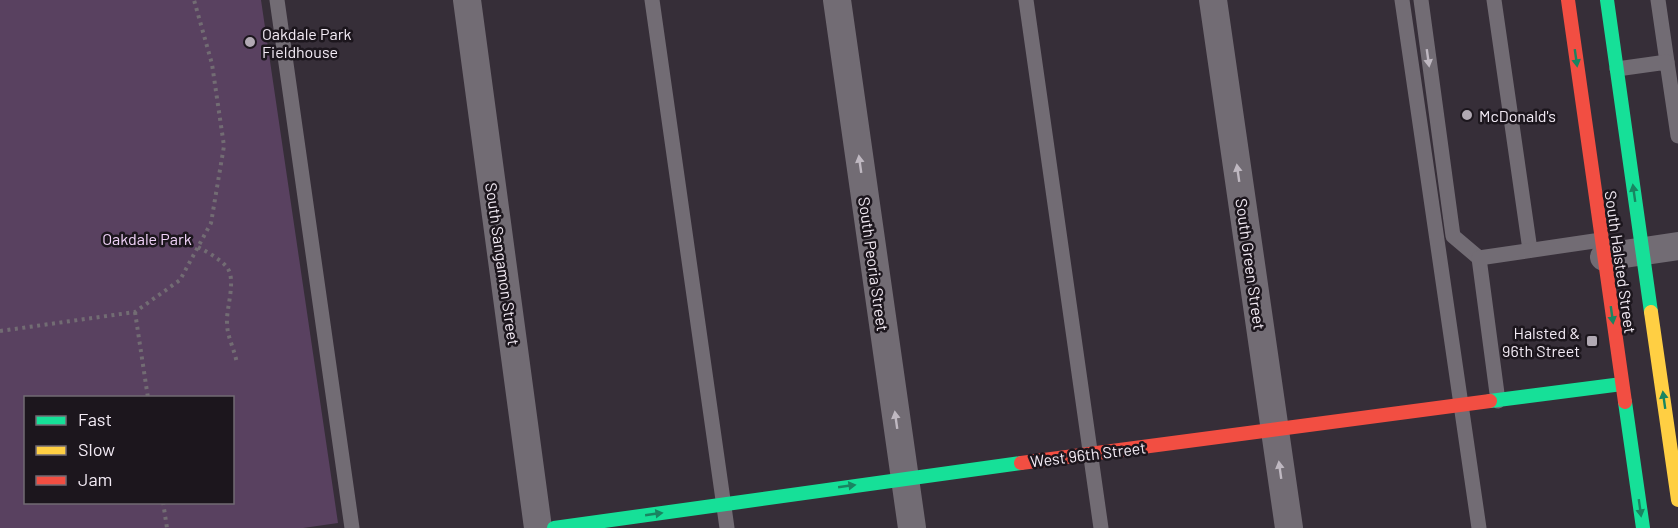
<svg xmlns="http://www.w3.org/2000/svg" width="1678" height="528" viewBox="0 0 1678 528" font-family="Barlow,sans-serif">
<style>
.green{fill:#594160;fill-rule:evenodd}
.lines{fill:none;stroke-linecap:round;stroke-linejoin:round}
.path{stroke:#726c73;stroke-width:4;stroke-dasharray:3 4.5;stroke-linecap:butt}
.lane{stroke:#726c74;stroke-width:15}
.street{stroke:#726c74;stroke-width:28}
.fast{stroke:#16e098;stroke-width:14}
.slow{stroke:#ffcf43;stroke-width:14}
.jam{stroke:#f24e42;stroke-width:14}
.oneway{fill:#bfb8c1}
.oneway2{fill:#198561}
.poi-dot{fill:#b1a9b3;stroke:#1c161d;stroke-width:2}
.labels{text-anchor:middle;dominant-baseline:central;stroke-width:5;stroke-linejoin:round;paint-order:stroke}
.poi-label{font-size:16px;fill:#f3ebf5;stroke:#1c161d;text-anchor:start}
.park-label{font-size:16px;fill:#f0d2f8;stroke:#1c161d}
.street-label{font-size:16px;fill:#f3ebf5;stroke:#1c161d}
</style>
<rect width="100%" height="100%" fill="#362e38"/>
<!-- green -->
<path class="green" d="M0,0H261L338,523L303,528H0ZM26,398H232V502H26Z"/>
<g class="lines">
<!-- path -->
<g class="path">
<path d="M198,247C207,252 217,257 225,265C238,277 226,307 227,323C227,337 235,350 237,364"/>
<polyline points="135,312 148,398"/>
<polyline points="0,331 135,312 180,280 211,223 224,146 212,64 194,0"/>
<polyline points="163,502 167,528"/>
</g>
<!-- lane -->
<g class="lane">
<polyline points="277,0 352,528"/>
<polyline points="652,0 727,528"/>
<polyline points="1026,0 1101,528"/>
<polyline points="1402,0 1479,528"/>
<polyline points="1421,0 1453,236 1479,258"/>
<polyline points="1494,0 1530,250"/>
<polyline points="1658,0 1667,62"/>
<polyline points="1617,69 1667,62 1678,136"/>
<polyline points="1498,401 1479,258 1601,240"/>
</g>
<!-- street -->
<g class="street">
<polyline points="467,0 538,528"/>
<polyline points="837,0 912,528"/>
<polyline points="1213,0 1289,528"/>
<polyline points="1604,257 1678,246"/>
</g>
<!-- fast -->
<g class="fast">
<polyline points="1607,0 1651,312"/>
<polyline points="1490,401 1622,384"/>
<polyline points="1625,402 1643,528"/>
<polyline points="554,528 1021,463"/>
</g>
<!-- slow -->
<polyline class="slow" points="1651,312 1678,500"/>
<!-- jam -->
<g class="jam">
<polyline points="1568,0 1625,402"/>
<polyline points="1021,463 1490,401"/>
</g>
</g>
<!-- one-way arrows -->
<defs><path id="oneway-solid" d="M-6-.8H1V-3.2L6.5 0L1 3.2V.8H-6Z" transform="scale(1.5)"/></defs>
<g class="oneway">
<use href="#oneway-solid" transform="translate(1428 58) rotate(82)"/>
<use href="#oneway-solid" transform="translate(860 164) rotate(-98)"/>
<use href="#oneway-solid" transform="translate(1238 173) rotate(-98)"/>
<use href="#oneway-solid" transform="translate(896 420) rotate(-98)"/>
<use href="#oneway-solid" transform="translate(1280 470) rotate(-98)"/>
</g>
<g class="oneway2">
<use href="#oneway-solid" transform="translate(1576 58) rotate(82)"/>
<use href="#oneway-solid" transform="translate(1634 193) rotate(-98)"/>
<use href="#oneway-solid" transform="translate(1612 315) rotate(82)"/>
<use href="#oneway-solid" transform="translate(1664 400) rotate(-98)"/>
<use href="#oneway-solid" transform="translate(847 486) rotate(-8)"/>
<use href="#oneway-solid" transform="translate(1640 508) rotate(82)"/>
<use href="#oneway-solid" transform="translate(654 514) rotate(-8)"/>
</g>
<!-- markers -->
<g class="poi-dot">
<circle cx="250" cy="42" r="6"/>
<circle cx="1467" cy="115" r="6"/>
<rect x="1586" y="335" width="12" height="12" rx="3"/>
</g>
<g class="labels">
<!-- poi labels -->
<g class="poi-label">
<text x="262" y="33">Oakdale Park<tspan x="262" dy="18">Fieldhouse</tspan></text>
<text x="1479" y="115">McDonald's</text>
<text x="1580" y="332" text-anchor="end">Halsted &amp;<tspan x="1580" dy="18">96th Street</tspan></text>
</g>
<!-- park labels -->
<g class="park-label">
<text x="147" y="238">Oakdale Park</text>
</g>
<!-- street labels -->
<g class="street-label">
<text transform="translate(1621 262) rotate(82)">South Halsted Street</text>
<text transform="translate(503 264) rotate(82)">South Sangamon Street</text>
<text transform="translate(874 264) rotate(82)">South Peoria Street</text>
<text transform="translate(1251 264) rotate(82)">South Green Street</text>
<text transform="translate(1088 454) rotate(-7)">West 96th Street</text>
</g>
</g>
<!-- legend -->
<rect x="24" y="396" width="210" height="108" fill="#1c161d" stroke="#726b73" stroke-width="1.5"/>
<rect x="36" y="416" width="30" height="9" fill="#16e098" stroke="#726b73" stroke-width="1.5"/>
<text x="78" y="426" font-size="18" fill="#f3ebf5">Fast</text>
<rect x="36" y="446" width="30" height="9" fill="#ffcf43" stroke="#726b73" stroke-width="1.5"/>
<text x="78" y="456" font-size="18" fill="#f3ebf5">Slow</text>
<rect x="36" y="476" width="30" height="9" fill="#f24e42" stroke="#726b73" stroke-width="1.5"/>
<text x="78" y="486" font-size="18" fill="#f3ebf5">Jam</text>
</svg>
